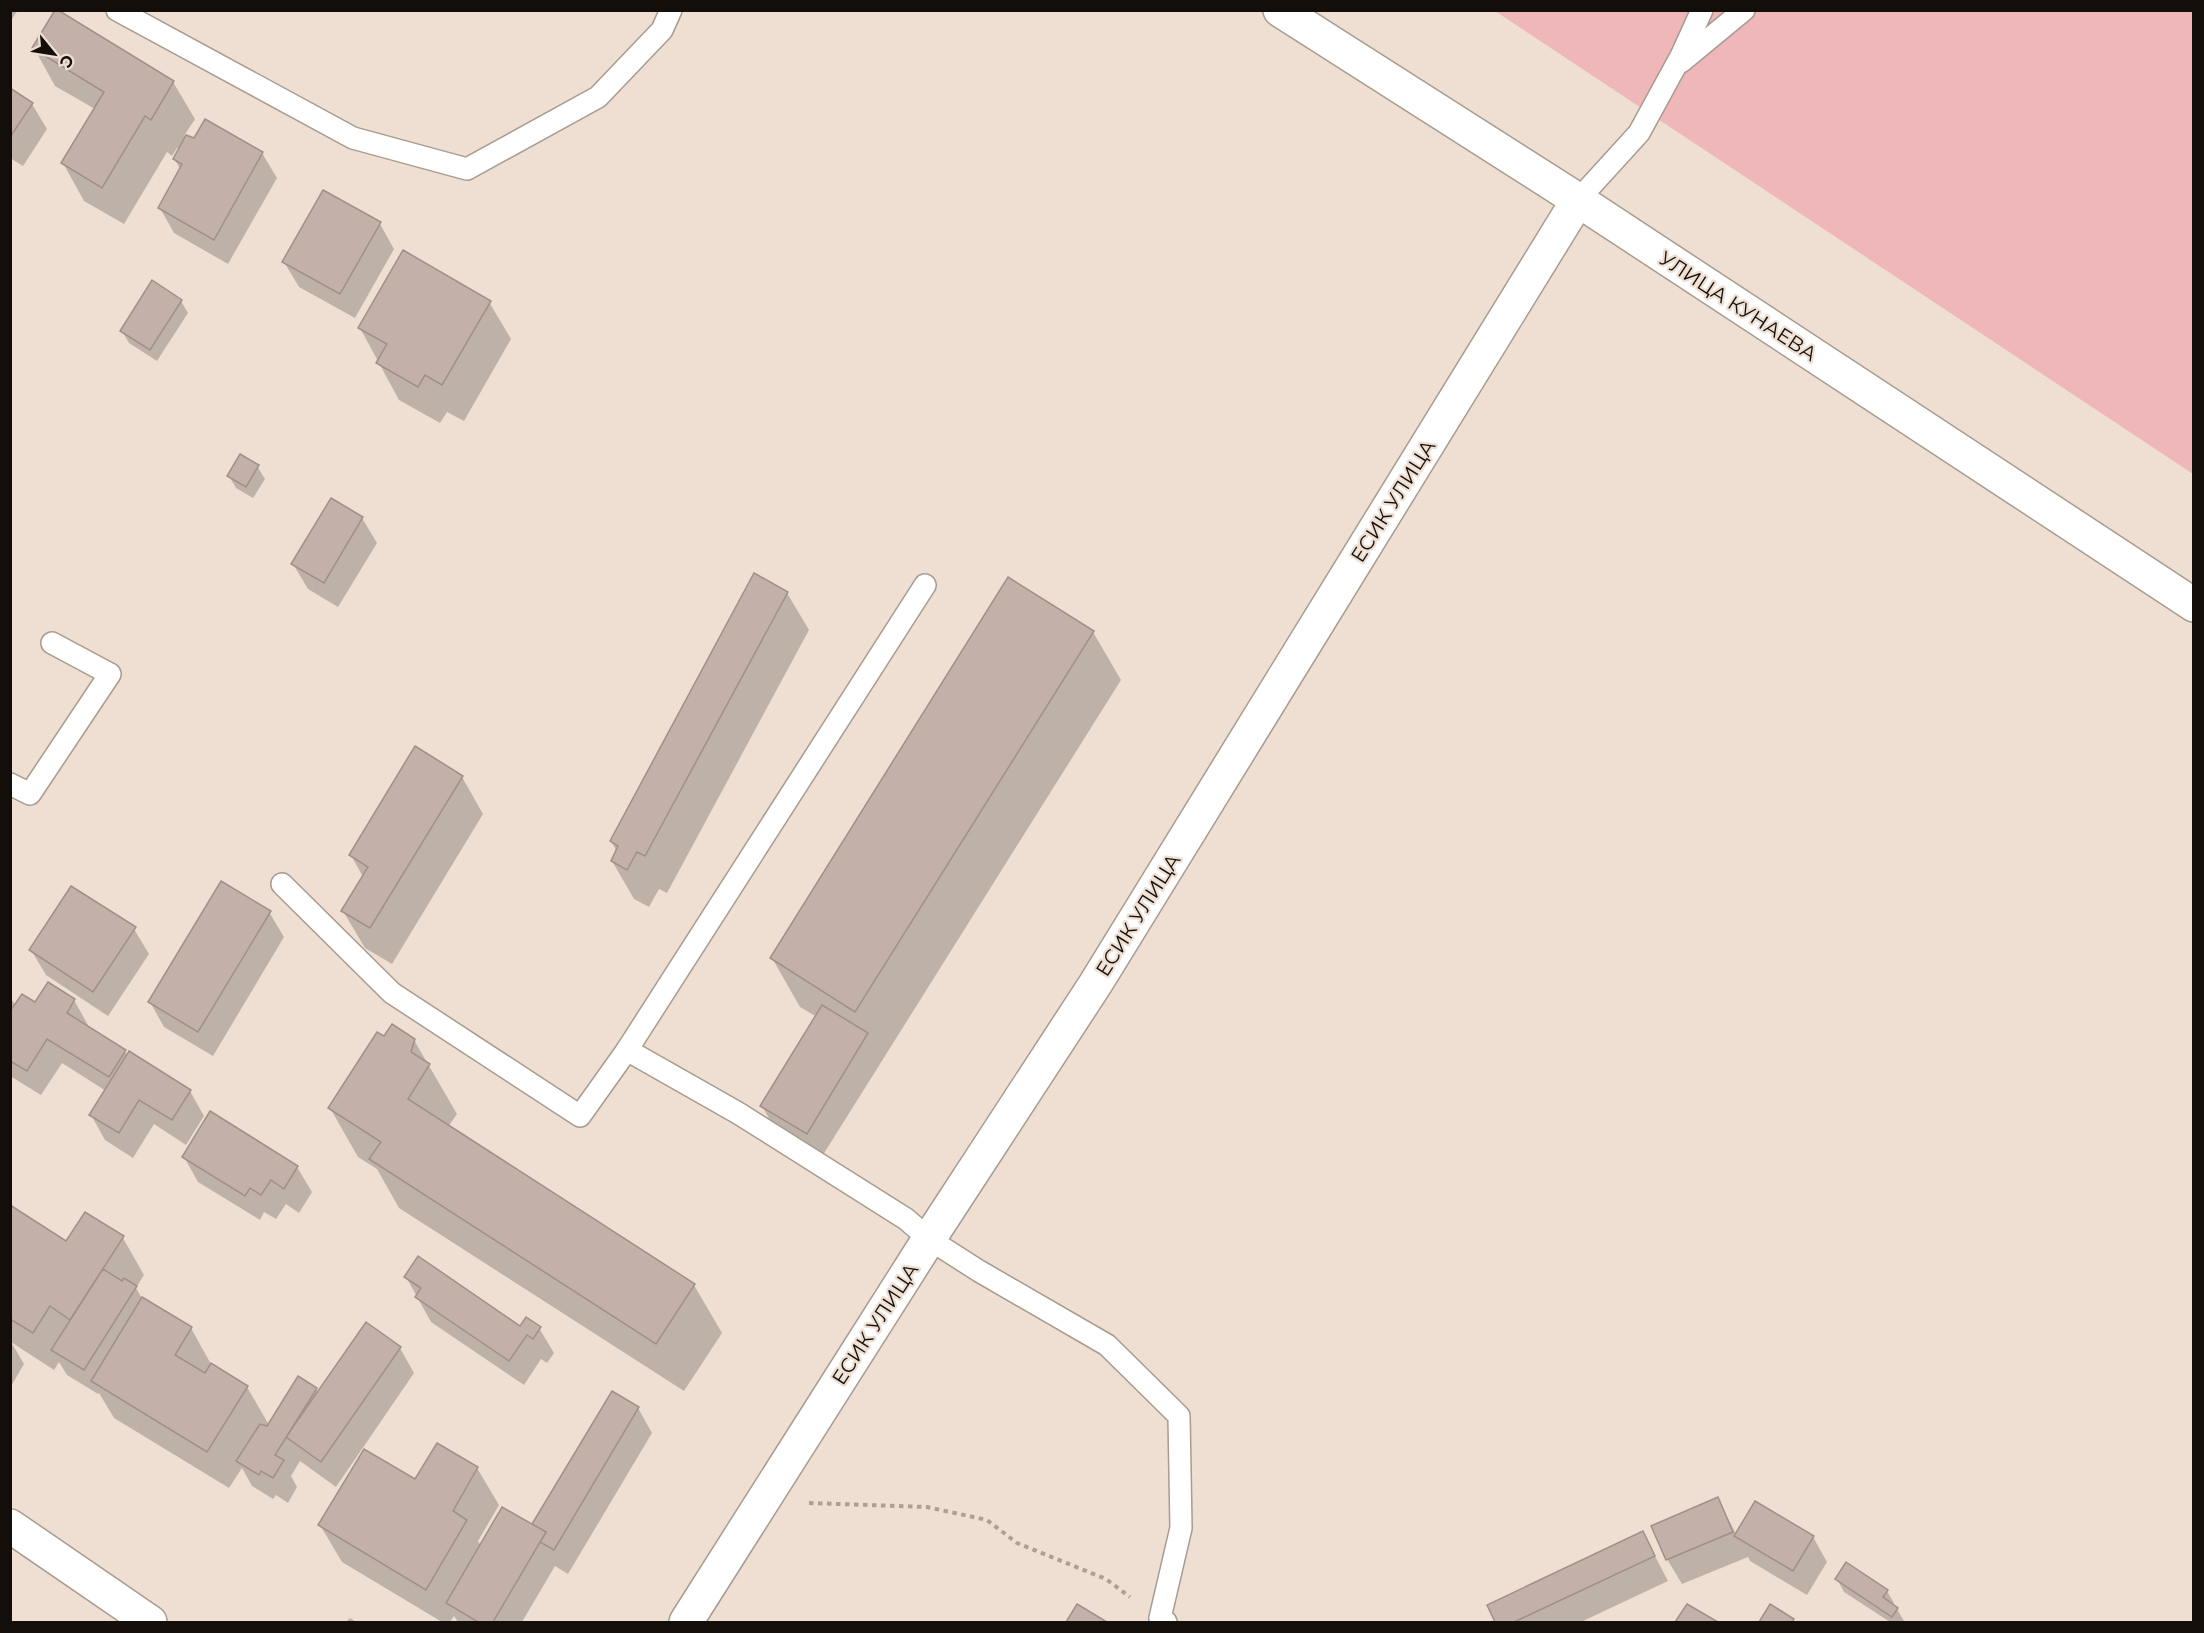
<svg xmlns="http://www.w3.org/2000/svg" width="2204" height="1633" viewBox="0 0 2204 1633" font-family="Montserrat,sans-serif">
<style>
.green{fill:#f0b7bb}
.shadow{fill:#0003}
.building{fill:#c2b0a9;stroke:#a18f89;stroke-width:1.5}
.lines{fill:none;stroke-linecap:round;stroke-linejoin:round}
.service-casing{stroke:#a89b8f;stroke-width:24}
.minor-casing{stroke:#a89b8f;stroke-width:36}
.tertiary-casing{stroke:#a89b8f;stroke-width:36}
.secondary-casing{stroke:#a89b8f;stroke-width:36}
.path{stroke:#aca095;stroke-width:4;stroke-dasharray:4.5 4.5;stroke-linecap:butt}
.service{stroke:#fff;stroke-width:21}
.minor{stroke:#fff;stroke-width:33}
.tertiary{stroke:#fff;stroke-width:33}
.secondary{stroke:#fff;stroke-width:33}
.labels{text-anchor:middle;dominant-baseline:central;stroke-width:4.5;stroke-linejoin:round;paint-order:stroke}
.street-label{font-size:20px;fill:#130e0a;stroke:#eedfd2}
</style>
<rect width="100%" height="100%" fill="#eedfd2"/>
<!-- green -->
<polygon class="green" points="1495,11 2193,11 2193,474"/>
<!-- shadow -->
<g class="shadow">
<polygon points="10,10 18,10 10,22"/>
<polygon points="34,48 173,82 195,119 184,136 262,153 277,178 228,264 174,233 160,208 181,170 174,159 180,149 177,148 172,156 167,152 124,224 84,201 63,163 95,109 55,86"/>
<polygon points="10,90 32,104 47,129 23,166 10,158"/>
<polygon points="380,224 394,249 355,318 299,287 284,262"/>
<polygon points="181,301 188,313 157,361 129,343 122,331"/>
<polygon points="489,302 511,339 464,421 447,412 440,423 399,400 360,328"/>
<polygon points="257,466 265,479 253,498 236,488 229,476"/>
<polygon points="362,518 377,543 338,607 308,589 293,564"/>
<polygon points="787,593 809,630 667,893 659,889 649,907 634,899 612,861 617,852 611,841"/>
<polygon points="1093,632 1121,680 821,1158 776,1131 762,1106 817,1017 800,1007 772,958"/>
<polygon points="462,777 483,814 392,964 365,948 343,911 363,877 351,855"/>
<polygon points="269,912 284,937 213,1056 164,1027 150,1002"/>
<polygon points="134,929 149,954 108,1016 46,975 31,950"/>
<polygon points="10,997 16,1006 74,1000 88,1025 87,1028 125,1052 128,1056 190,1091 204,1116 186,1145 154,1124 133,1158 105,1140 91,1115 106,1091 62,1063 41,1095 10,1076"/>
<polygon points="385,1038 414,1040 457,1114 448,1127 694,1285 722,1333 684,1391 399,1208 377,1169 358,1157 330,1108"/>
<polygon points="184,1157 297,1167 312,1192 299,1213 286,1204 276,1219 264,1212 260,1220 198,1182"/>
<polygon points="10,1206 66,1243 123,1238 144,1275 136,1288 143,1300 191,1328 212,1366 247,1387 269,1425 316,1389 318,1393 400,1348 414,1373 336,1487 300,1461 291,1476 297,1487 288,1503 276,1495 273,1499 252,1486 242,1468 229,1488 114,1418 99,1393 98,1394 67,1375 59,1362 54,1370 11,1342 24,1364 10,1388"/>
<polygon points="406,1277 520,1328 539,1328 554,1353 547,1363 541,1359 524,1385 431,1322"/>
<polygon points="613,1393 638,1408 652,1433 568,1574 555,1566 522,1622 458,1622 454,1616 450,1622 442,1622 342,1562 320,1525 416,1481 477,1468 499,1505 478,1541 481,1546 533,1527"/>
<polygon points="1718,1499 1736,1534 1813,1537 1827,1562 1807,1595 1750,1561 1748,1557 1682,1584 1667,1559"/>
<polygon points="1643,1533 1668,1581 1581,1622 1496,1622 1489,1606"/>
<polygon points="1837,1579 1887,1591 1894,1603 1892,1605 1897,1609 1904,1621 1890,1622 1844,1592"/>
<polygon points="1687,1606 1715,1622 1677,1622"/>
<polygon points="1770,1606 1793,1620 1794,1622 1761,1622"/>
<polygon points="350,1618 356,1622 346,1622"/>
</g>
<!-- building -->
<g class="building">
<polygon points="55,10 58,10 174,81 151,120 145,116 102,188 61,163 104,92 32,48"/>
<polygon points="10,88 33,103 10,137"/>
<polygon points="205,119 263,152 214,240 158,208 182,164 173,159 186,135 194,138"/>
<polygon points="323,190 381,222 340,294 282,262"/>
<polygon points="403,250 491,301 442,385 425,375 418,387 376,363 387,344 358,328"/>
<polygon points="152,280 182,300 150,350 120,331"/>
<polygon points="240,454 259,465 246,487 227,476"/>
<polygon points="331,498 363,517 324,583 291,564"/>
<polygon points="754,573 788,592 645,856 637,852 627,870 611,861 618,846 610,841"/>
<polygon points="1008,577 1094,631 855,1012 770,958"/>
<polygon points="415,746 463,776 370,928 341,911 368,867 349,855"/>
<polygon points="221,881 271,911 198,1032 148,1002"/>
<polygon points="71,886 136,927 93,992 29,950"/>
<polygon points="48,982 75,999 67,1013 126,1050 109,1077 47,1039 27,1071 10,1061 10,1011 22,994 35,1002"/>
<polygon points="822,1005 868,1033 807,1134 760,1106"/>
<polygon points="392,1024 415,1039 411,1052 430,1064 408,1099 695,1284 656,1344 369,1159 381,1142 328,1108 377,1032 384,1036"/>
<polygon points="129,1051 191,1090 172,1120 139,1100 119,1133 89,1115"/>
<polygon points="210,1111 298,1166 284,1189 271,1180 261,1195 250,1188 245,1196 182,1157"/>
<polygon points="10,1205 66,1241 85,1212 124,1236 70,1320 50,1306 33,1333 10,1319"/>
<polygon points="418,1256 520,1326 526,1317 541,1327 533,1339 527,1335 509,1361 415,1297 421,1288 404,1277"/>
<polygon points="103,1269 122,1281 124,1278 137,1286 84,1370 51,1350"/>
<polygon points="142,1297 192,1327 175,1355 205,1373 211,1363 248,1386 207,1452 91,1381"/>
<polygon points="366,1322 401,1347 321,1462 286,1437"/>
<polygon points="298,1376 317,1388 275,1455 284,1460 273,1478 261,1471 259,1475 236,1461 260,1424 267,1426"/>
<polygon points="612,1391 639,1407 554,1550 540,1542 546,1532 532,1524"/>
<polygon points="437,1443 478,1467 453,1511 467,1520 426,1590 318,1525 364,1449 415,1479"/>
<polygon points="1718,1497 1733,1532 1666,1560 1651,1526"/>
<polygon points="1755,1501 1814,1536 1793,1571 1734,1536"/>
<polygon points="502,1507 546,1532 493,1622 478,1622 446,1603"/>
<polygon points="1643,1531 1655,1556 1514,1622 1495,1622 1487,1605"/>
<polygon points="1846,1562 1888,1590 1883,1597 1898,1608 1892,1617 1835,1579"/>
<polygon points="1077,1604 1107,1622 1066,1622"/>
<polygon points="1687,1604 1718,1622 1675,1622"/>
<polygon points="1770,1604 1794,1619 1792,1622 1759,1622"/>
</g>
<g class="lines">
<defs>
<g id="service">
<polyline points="117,10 353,138 467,169 598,97 662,30 671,10"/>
<polyline points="1681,62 1744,10"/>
<polyline points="1578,200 1639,133 1681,56 1702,10"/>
<polyline points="925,585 627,1050 738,1113 906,1219 929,1239 979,1271 1107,1345 1179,1416 1181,1528 1160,1618 1166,1622"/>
<polyline points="10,784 30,794 110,674 52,643"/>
<polyline points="282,884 392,993 580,1116 627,1050"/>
</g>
<polyline id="minor" points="10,1526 150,1622"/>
<polyline id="tertiary" points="686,1622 929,1239 1096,983 1578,200"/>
<polyline id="secondary" points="1280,10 1578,200 2194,605"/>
</defs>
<!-- service casing -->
<use href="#service" class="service-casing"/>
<!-- minor casing -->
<use href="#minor" class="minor-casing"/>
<!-- tertiary casing -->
<use href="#tertiary" class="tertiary-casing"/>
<!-- secondary casing -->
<use href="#secondary" class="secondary-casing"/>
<!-- path -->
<polyline class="path" points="809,1503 927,1507 987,1520 1017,1543 1106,1579 1130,1597"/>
<!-- service -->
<use href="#service" class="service"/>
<!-- minor -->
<use href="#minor" class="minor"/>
<!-- tertiary -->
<use href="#tertiary" class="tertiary"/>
<!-- secondary -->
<use href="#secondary" class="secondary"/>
</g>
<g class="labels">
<!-- street labels -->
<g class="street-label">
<text transform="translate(1738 306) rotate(33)">УЛИЦА КУНАЕВА</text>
<text transform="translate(1393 501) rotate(-58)">ЕСИК УЛИЦА</text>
<text transform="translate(1138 915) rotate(-58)">ЕСИК УЛИЦА</text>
<text transform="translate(875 1324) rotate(-57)">ЕСИК УЛИЦА</text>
</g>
</g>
<!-- border -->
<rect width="2204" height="1633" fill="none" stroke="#130e0a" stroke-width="24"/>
<!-- north arrow -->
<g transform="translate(54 54) rotate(120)" stroke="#eedfd2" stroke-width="4.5" paint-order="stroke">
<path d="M0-4.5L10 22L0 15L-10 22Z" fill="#130e0a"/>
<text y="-9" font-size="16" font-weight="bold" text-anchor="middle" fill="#130e0a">С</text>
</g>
</svg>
